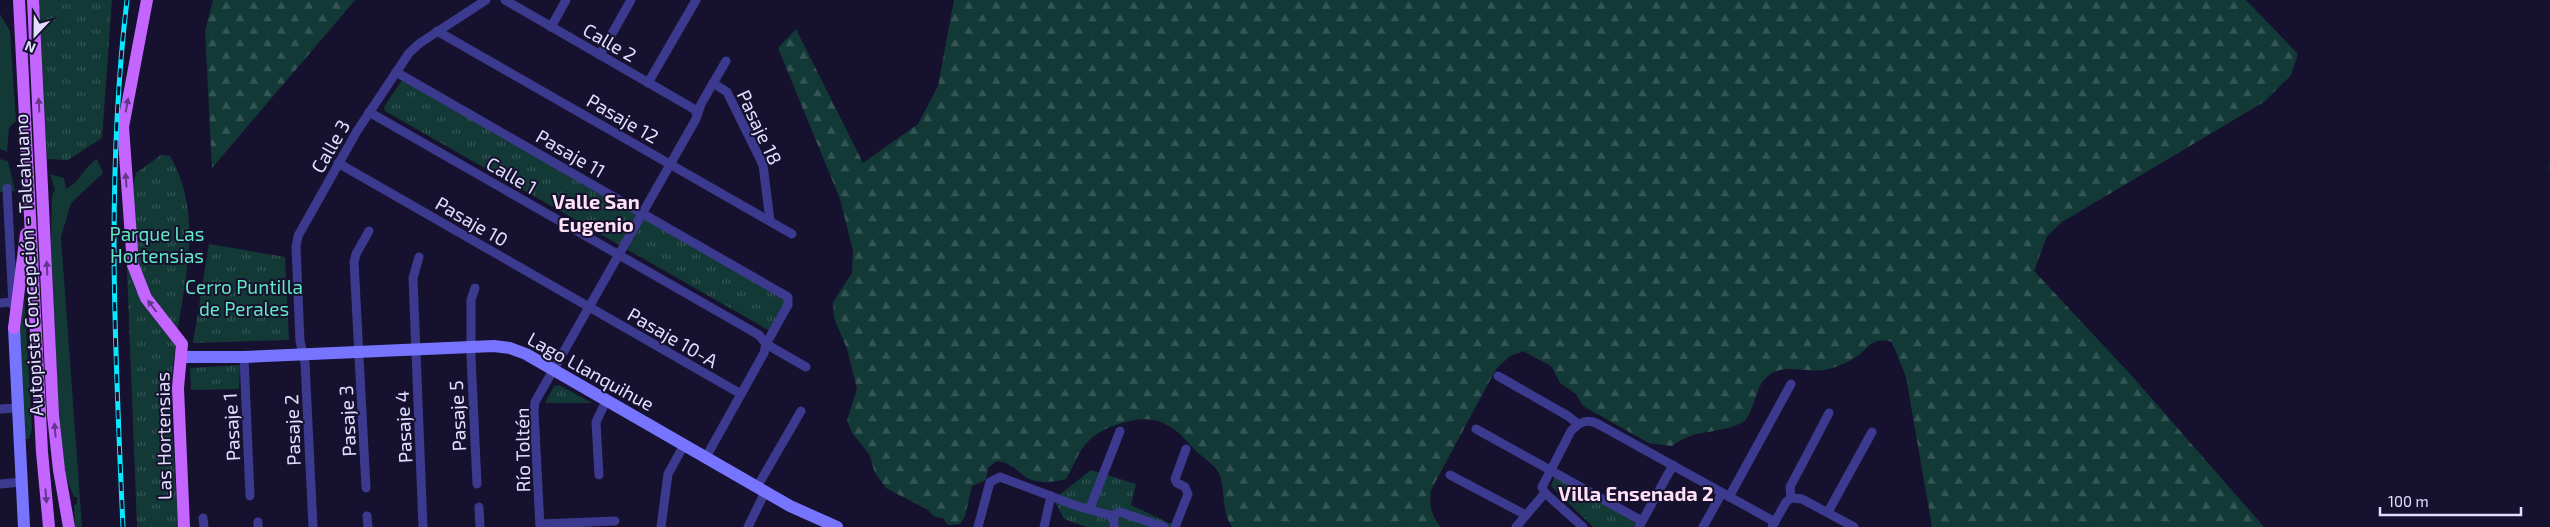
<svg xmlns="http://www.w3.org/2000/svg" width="2550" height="527" viewBox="0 0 2550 527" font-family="'Exo 2',sans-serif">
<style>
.green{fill:#133937}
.forest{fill:url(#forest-firs)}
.park{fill:url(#park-tufts)}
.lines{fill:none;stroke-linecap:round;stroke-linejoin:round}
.stream{stroke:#082350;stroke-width:3}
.street{stroke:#3c3a8f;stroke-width:9}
.secondary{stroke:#7775ff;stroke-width:12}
.primary{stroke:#c465ff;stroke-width:12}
.rail-casing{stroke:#0ae8ff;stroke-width:5}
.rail{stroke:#16112e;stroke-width:3;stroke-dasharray:9;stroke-linecap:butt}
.oneway{fill:#64378c}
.labels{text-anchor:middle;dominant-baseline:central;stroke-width:4;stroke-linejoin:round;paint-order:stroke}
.street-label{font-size:19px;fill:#e2deff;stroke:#16112e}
.park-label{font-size:19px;fill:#62e7c5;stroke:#16112e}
.neighbourhood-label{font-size:20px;font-weight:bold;fill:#ffe0f4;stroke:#16112e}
</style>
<defs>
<pattern id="forest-firs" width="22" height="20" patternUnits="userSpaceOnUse" patternTransform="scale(1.25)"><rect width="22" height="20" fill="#133937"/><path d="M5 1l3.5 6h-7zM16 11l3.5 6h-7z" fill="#355555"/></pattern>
<pattern id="park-tufts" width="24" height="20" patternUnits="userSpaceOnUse" patternTransform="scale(1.25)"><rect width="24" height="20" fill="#133937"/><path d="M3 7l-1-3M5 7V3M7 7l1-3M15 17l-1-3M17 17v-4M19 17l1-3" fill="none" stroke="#355555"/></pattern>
</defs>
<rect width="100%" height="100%" fill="#16112e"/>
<!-- green -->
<g class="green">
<polygon points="0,14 10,31 16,121 9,128 7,152 0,149"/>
<polygon points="0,159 8,161 15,191 0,192"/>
<path d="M97,159L103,173L71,203L61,237L82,527H75L74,505L77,504V497H74L65,474L58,401L51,240L52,195L55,190L50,174L64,178L66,189C80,182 83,168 97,159Z"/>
<polygon points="23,275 32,429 29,439 24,439 18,341"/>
</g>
<!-- forest -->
<g class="forest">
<polygon points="213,0 355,0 212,168 205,31"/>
<path d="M954,0H2246L2298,54L2291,75L2264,102L2062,222L2047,236L2034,271L2132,376L2264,527H1932L1906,377L1892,342C1870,336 1869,350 1853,359C1846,363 1839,366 1832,368C1808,377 1782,358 1763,381C1756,390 1752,417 1743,422C1716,436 1697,427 1672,446L1649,443L1583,406L1576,394L1560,383L1551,366L1523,351L1510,356L1496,369L1431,490C1429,505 1431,516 1441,527H1232C1221,511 1226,494 1220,476C1216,464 1201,457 1193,448C1171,421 1151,412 1116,425C1104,429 1094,434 1085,445C1077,454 1073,468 1066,479C1056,482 1038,484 1027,478C1015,470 1013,463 997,461L988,468L986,480L972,486L965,516L960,524L948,525L943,518L935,517L928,510L886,488L875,473L869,454L852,433L847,420L857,389L847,349L834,318L833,302L852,273L853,251L840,199L778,48L796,29L863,163L918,124L938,86Z"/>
</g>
<!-- park -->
<g class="park">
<polygon points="39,0 112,0 102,138 68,160 47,159"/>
<polygon points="402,80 783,298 785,303 770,331 385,111 384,107"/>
<path d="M161,155L170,156C211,227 174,307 172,383C170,430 176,479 178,527H137L126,244L128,206L136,173Z"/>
<polygon points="209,244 285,257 289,340 193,343"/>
<polygon points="240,365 239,389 191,390 190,368"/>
<polygon points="559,385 592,403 545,403 554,386"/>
<polygon points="1091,470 1136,484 1131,505 1177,527 1086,527 1064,519 1054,499"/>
<polygon points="1555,476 1632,520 1636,524 1634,527 1593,527 1551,486"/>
</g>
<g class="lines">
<!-- stream -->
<polyline class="stream" points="2550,164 2550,171"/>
<!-- street -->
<g class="street">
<polyline points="505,0 694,109 697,114"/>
<polyline points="551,27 566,0"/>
<polyline points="437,31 792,234"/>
<polyline points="600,55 631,0"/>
<polyline points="396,72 788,297 788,305 766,344 764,353 706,457"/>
<polyline points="648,83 696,0"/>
<polyline points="713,83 727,92 763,165 770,221"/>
<polyline points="369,112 759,335 766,344"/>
<polyline points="338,163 741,394"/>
<polyline points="7,188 13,305"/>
<polyline points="419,257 413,278 423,527"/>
<polyline points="475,288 471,300 471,357 477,484"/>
<polyline points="0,303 12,302"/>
<polyline points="766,344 806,367"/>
<polyline points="244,357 250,496"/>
<polyline points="1498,376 1568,416 1578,424"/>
<polyline points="0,409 18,408"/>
<polyline points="1476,429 1642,521"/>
<polyline points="599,475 596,422 606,401"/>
<polyline points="1450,475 1526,515"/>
<polyline points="0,484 22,482"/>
<polyline points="757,487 801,411"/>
<polyline points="366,488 354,262 356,254 369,231"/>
<polyline points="1729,497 1791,384"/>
<polyline points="1791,498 1790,487 1829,413"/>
<polyline points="1791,498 1802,499 1854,527"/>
<polyline points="479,507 480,527"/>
<polyline points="1090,508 1120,431"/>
<polyline points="1828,512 1872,432"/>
<polyline points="367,516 368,527"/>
<polyline points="1111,516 1120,512 1164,527"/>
<polyline points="203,518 204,527"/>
<polyline points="258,522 258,527"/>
<polyline points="540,524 615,521"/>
<polyline points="313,527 305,363 300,341 296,247 298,236 357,131 409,53 420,43 486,0"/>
<polyline points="540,527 534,411 535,402 696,119 701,104 726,61"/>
<polyline points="661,527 668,474 684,445"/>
<polyline points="748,527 765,492"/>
<polyline points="978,527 990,482 1000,477 1077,506 1109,515 1114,520 1114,527"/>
<polyline points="1044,527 1051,496"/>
<polyline points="1175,527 1188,494 1185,487 1177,483 1175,479 1186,449"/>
<polyline points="1516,527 1545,493"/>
<path d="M1583,527L1545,493L1542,487L1571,431C1579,422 1587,418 1598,424L1775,522"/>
<polyline points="1639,527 1673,465"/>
<polyline points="1703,527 1722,493"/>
<polyline points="1772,527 1786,502 1791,498"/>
</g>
<!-- secondary -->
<g class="secondary">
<polyline points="14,328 24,527"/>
<polyline points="181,357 244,357 494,346 510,348 526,354 790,506 837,527"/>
</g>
<!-- primary -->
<g class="primary">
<polyline points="19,0 42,452 49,527"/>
<polyline points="33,0 53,415 59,470 69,527"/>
<polyline points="147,0 123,127 133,265 146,298 182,344 178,388 184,527"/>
<polyline points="14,328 26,234"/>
</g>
<defs>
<path id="rail" d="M123,527C115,351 106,176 127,0"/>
</defs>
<!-- rail casing -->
<use href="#rail" class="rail-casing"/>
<!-- rail -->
<use href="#rail" class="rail"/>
</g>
<!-- one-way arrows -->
<defs><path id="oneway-solid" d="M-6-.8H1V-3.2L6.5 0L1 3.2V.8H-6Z" transform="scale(1.25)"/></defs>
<g class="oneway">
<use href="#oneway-solid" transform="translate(39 105) rotate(-93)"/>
<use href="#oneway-solid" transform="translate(127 105) rotate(-80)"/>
<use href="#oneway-solid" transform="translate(126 180) rotate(-94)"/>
<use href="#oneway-solid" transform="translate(47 268) rotate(-93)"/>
<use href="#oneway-solid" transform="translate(152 306) rotate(-127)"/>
<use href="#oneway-solid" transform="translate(55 430) rotate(-95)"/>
<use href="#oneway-solid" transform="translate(46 496) rotate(85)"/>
</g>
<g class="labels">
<!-- street labels -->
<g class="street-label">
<text transform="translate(610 42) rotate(30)">Calle 2</text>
<text transform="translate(623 118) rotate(30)">Pasaje 12</text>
<text transform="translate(760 127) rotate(65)">Pasaje 18</text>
<text transform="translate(330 146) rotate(-60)">Calle 3</text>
<text transform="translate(571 153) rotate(30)">Pasaje 11</text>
<text transform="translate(512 175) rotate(30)">Calle 1</text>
<text transform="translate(472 221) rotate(30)">Pasaje 10</text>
<text transform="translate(28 265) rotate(-93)">Autopista Concepción - Talcahuano</text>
<text transform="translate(673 337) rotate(30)">Pasaje 10-A</text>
<text transform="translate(591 371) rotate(29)">Lago Llanquihue</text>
<text transform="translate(457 416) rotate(-93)">Pasaje 5</text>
<text transform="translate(347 421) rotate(-93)">Pasaje 3</text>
<text transform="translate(231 427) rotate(-93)">Pasaje 1</text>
<text transform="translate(403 427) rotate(-93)">Pasaje 4</text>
<text transform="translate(292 430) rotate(-92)">Pasaje 2</text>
<text transform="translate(163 436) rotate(-91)">Las Hortensias</text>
<text transform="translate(522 450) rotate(-91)">Río Toltén</text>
</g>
<!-- park labels -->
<g class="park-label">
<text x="157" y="233">Parque Las<tspan x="157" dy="22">Hortensias</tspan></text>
<text x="244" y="286">Cerro Puntilla<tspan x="244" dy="22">de Perales</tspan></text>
</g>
<!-- neighbourhood labels -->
<g class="neighbourhood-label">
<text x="596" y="201">Valle San<tspan x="596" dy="23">Eugenio</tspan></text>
<text x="1636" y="493">Villa Ensenada 2</text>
</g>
</g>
<!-- north arrow -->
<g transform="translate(35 35) rotate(202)" stroke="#16112e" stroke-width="4" paint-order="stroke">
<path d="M0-4L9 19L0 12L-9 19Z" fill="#e2deff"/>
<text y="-8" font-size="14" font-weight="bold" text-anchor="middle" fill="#e2deff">N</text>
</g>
<!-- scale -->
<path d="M2380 507v8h141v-8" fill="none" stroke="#e2deff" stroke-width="2.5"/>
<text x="2388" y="507" font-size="15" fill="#e2deff" stroke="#16112e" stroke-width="4" paint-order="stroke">100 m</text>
</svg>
